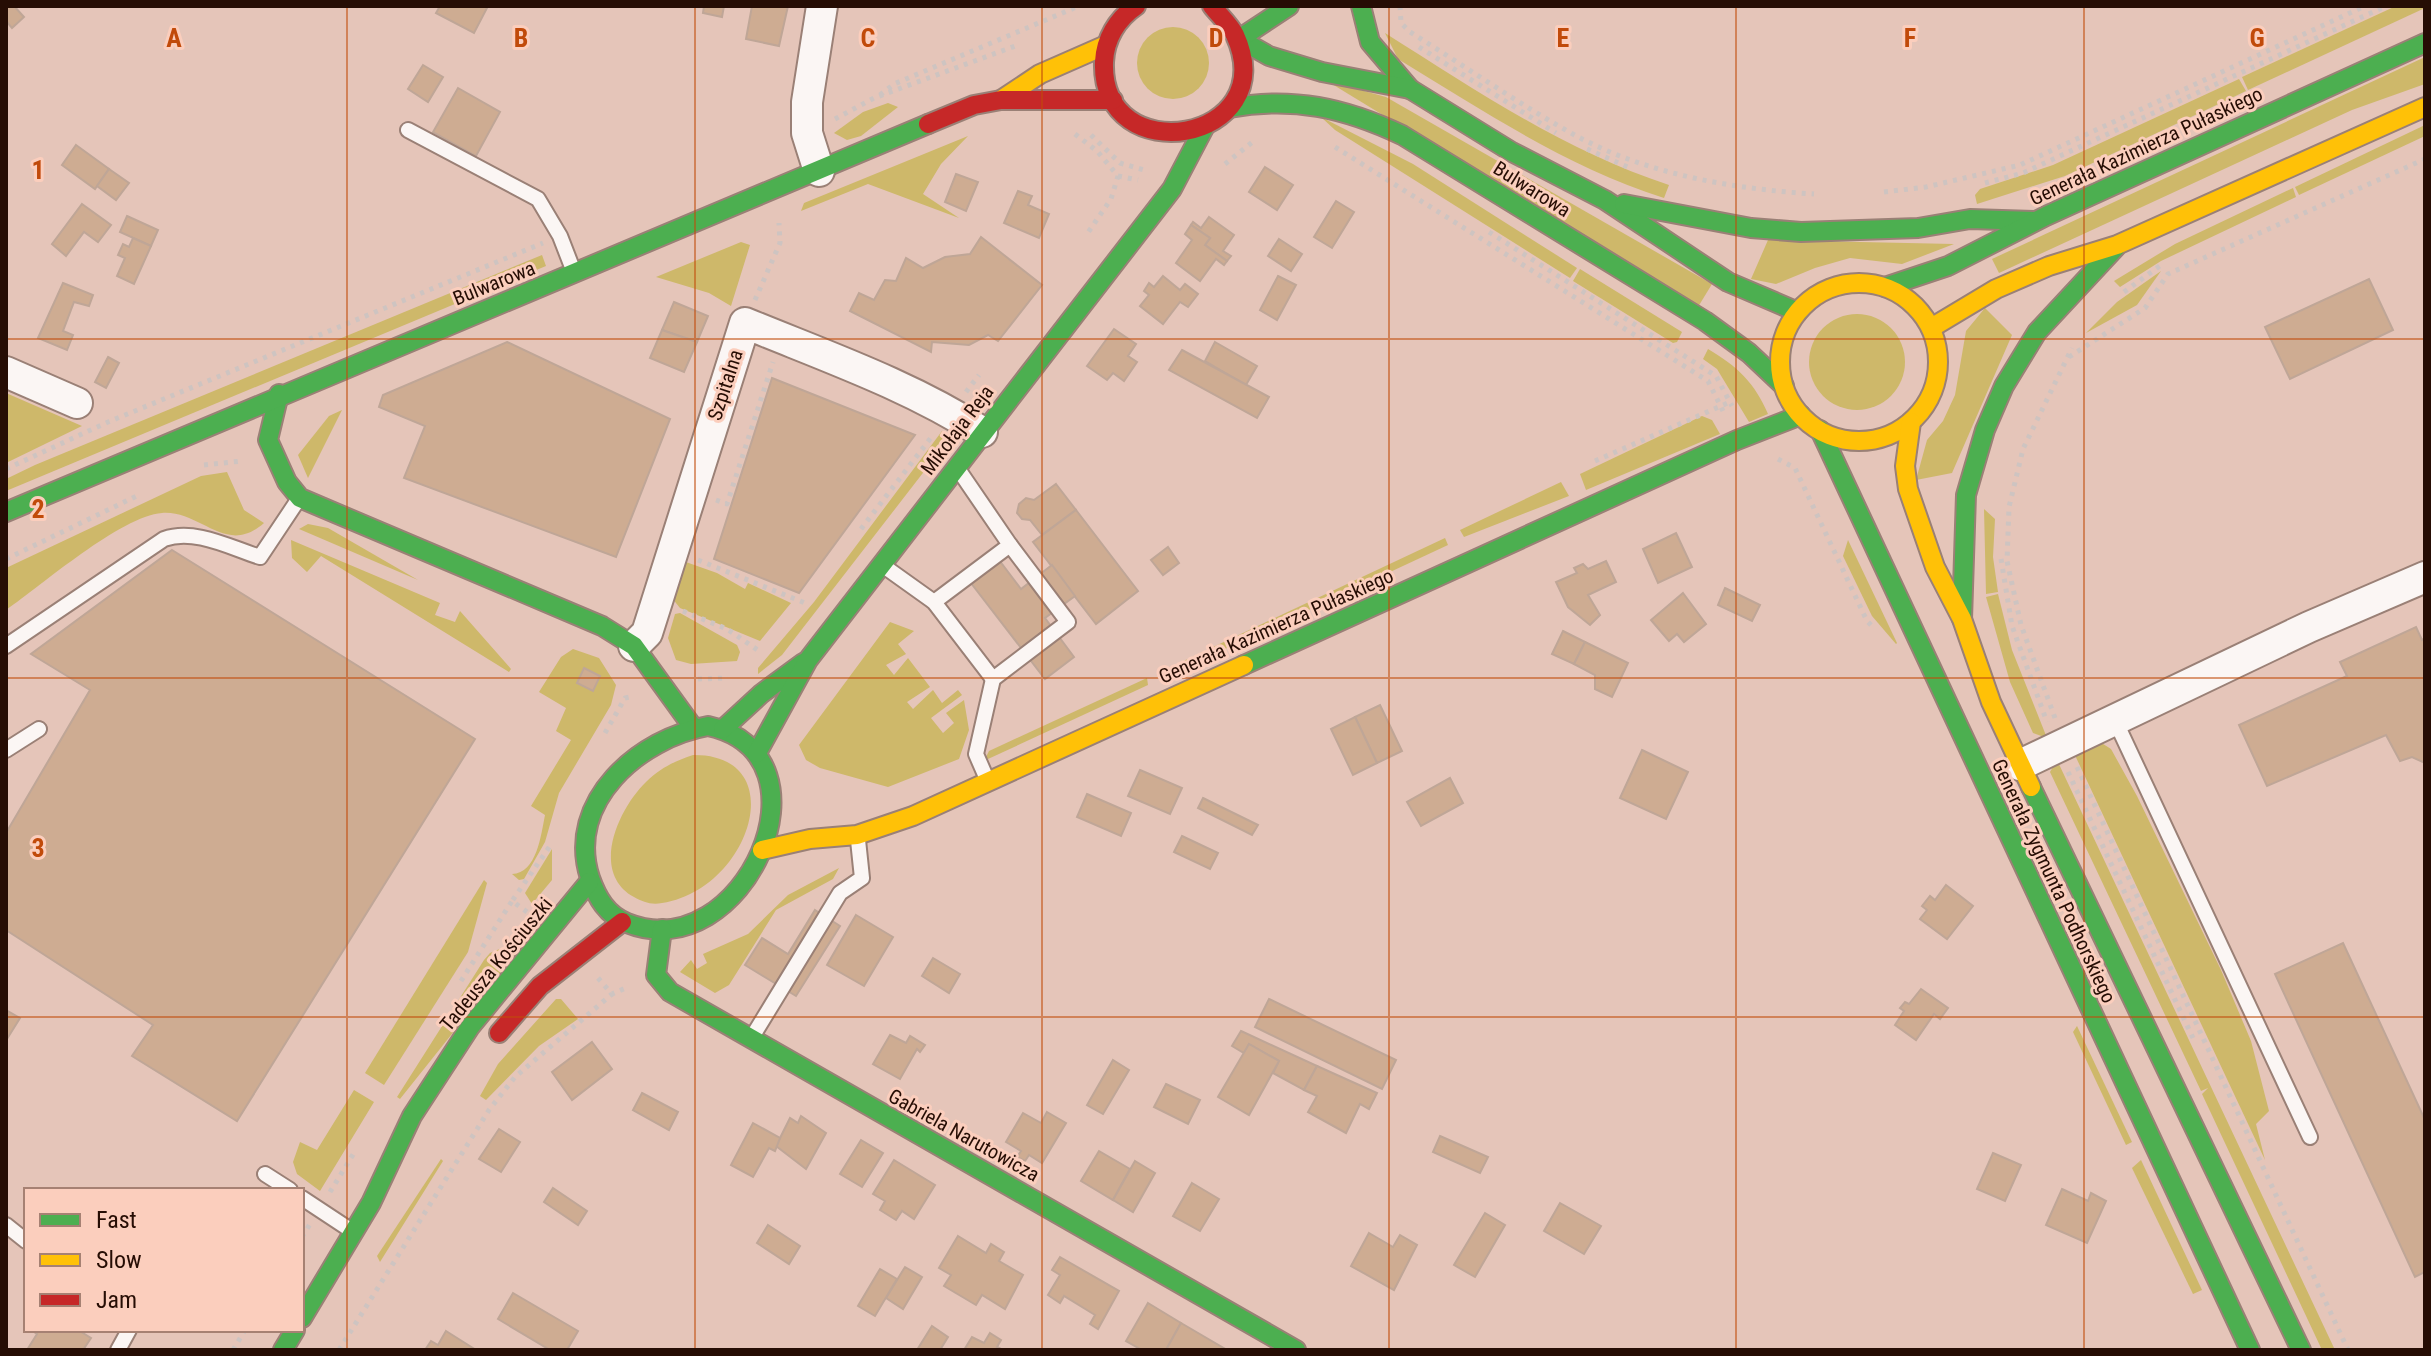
<svg xmlns="http://www.w3.org/2000/svg" width="2431" height="1356" viewBox="0 0 2431 1356" font-family="'Roboto Condensed',sans-serif">
<style>
.green{fill:#ceb86a}
.building{fill:#ceac92;stroke:#bfa697;stroke-width:2}
.lines{fill:none;stroke-linecap:round;stroke-linejoin:round}
.lane-casing{stroke:#9a8076;stroke-width:18}
.street-casing{stroke:#9a8076;stroke-width:34}
.fast-casing{stroke:#9a8076;stroke-width:22}
.slow-casing{stroke:#9a8076;stroke-width:22}
.jam-casing{stroke:#9a8076;stroke-width:22}
.path{stroke:#cec4c1;stroke-width:5;stroke-dasharray:4 6;stroke-linecap:butt}
.lane{stroke:#fbf6f4;stroke-width:14}
.street{stroke:#fbf6f4;stroke-width:30}
.fast{stroke:#4caf50;stroke-width:18}
.slow{stroke:#ffc107;stroke-width:18}
.jam{stroke:#c62828;stroke-width:18}
.grid{fill:none;stroke:#c14a0a;stroke-width:2;stroke-opacity:0.55}
.labels{text-anchor:middle;dominant-baseline:central;stroke-width:6;stroke-linejoin:round;paint-order:stroke}
.street-label{font-size:20px;fill:#260d04;stroke:#fbcebd}
.grid-label{font-size:26px;text-anchor:middle;font-weight:bold;fill:#c14a0a;stroke:#fbcebd;stroke-width:6;stroke-linejoin:round;paint-order:stroke}
</style>
<rect width="100%" height="100%" fill="#e5c5b9"/>
<!-- green -->
<g class="green">
<polygon points="2396,6 2425,8 2248,90 2242,77"/>
<circle cx="1173" cy="63" r="36"/>
<path d="M1385,33C1477,91 1565,151 1669,185L1664,198C1567,167 1485,112 1398,59Z"/>
<polygon points="2425,57 2425,84 2352,110 1999,273 1992,259"/>
<polygon points="2239,79 2246,91 2223,102 2065,176 1977,204 1975,195 1980,189 2053,165"/>
<polygon points="1327,81 1386,97 1712,284 1698,307"/>
<polygon points="888,103 898,107 861,136 847,140 834,133 863,112"/>
<polygon points="1321,117 1413,164 1577,268 1570,278 1335,130"/>
<polygon points="2425,125 2425,136 2299,195 2295,187"/>
<polygon points="968,136 941,164 923,194 959,218 868,184 801,211 804,203"/>
<polygon points="2293,188 2296,197 2161,261 2120,287 2114,281 2175,244"/>
<polygon points="1768,240 1954,244 1902,264 1850,258 1815,268 1776,284 1751,279"/>
<polygon points="741,242 750,245 731,306 709,293 656,277"/>
<polygon points="542,255 546,266 6,491 6,479 35,465"/>
<polygon points="1580,269 1682,332 1677,342 1673,343 1573,281"/>
<polygon points="2161,271 2137,305 2086,333 2117,302"/>
<polygon points="1985,308 2012,335 1952,473 1916,480 1927,440 1943,421 1955,395 1966,331"/>
<circle cx="1857" cy="362" r="48"/>
<path d="M1708,349C1737,366 1755,383 1768,414L1749,422L1717,369L1703,359Z"/>
<polygon points="6,393 82,426 6,463"/>
<polygon points="342,410 308,478 298,455 329,416"/>
<polygon points="1702,416 1712,420 1720,434 1586,490 1580,474"/>
<polygon points="942,431 943,447 782,655 758,674 758,668 814,602"/>
<path d="M227,472L244,510L264,523C226,557 201,510 162,513C121,516 42,585 6,610V568L201,476Z"/>
<polygon points="1561,482 1569,496 1464,537 1460,530"/>
<polygon points="1984,509 1995,519 1993,557 1998,592 1986,594"/>
<polygon points="308,524 328,528 418,580 299,529"/>
<polygon points="1445,538 1448,545 1195,663 1175,665"/>
<polygon points="291,540 440,603 435,615 455,622 460,611 511,669 509,672 321,556 307,572 292,558"/>
<polygon points="1848,540 1897,643 1896,644 1872,616 1843,556"/>
<polygon points="683,561 717,573 745,589 748,583 791,603 760,641 680,608 672,598"/>
<polygon points="1998,594 2012,650 2047,738 2033,733 2010,682 1986,597"/>
<polygon points="680,613 737,645 740,652 737,661 691,664 676,660 668,638 675,614"/>
<polygon points="890,622 914,631 898,644 906,654 886,665 894,675 908,658 930,687 907,702 913,709 933,690 942,703 958,690 962,695 931,718 943,733 954,723 946,713 964,700 969,730 959,759 888,787 820,768 806,760 799,745"/>
<path d="M573,649L599,658L616,685L611,705L559,793L545,842L524,879L519,880L512,874C537,873 541,835 545,815L531,806L571,740L556,731L566,708L539,692L561,657Z"/>
<polygon points="1147,678 1148,685 988,759 986,757 989,751"/>
<polygon points="2100,742 2111,749 2137,796 2221,970 2251,1041 2269,1111 2256,1124 2265,1160 2073,751"/>
<path d="M693,755C793,754 751,889 662,903C651,905 643,902 634,897C589,872 619,808 646,782C660,768 675,761 693,755Z"/>
<polygon points="2057,760 2335,1350 2322,1350 2202,1094 2208,1088 2201,1091 2050,772"/>
<polygon points="552,849 552,880 532,904 525,893"/>
<polygon points="839,868 833,879 776,910 729,985 715,993 680,972 691,960 697,969 707,963 703,954 748,934 788,895"/>
<polygon points="484,880 487,883 468,952 384,1085 365,1073"/>
<polygon points="526,924 534,931 400,1099 397,1097 484,960 490,953 509,945"/>
<polygon points="556,999 561,999 578,1019 539,1046 486,1100 480,1096 498,1064"/>
<polygon points="2077,1026 2132,1142 2126,1145 2073,1032"/>
<polygon points="354,1090 374,1102 320,1191 297,1174 293,1162 300,1142 317,1150"/>
<polygon points="441,1159 443,1161 380,1262 377,1256"/>
<polygon points="2141,1160 2202,1290 2193,1294 2132,1168"/>
</g>
<!-- building -->
<g class="building">
<polygon points="6,6 14,6 24,17 12,28 6,21"/>
<polygon points="440,6 488,6 474,33 436,13"/>
<polygon points="704,6 724,6 722,17 703,13"/>
<polygon points="752,6 788,6 779,46 746,39"/>
<polygon points="423,65 443,77 428,102 408,89"/>
<polygon points="458,88 500,112 476,156 433,132"/>
<polygon points="76,145 109,169 95,189 62,165"/>
<polygon points="1265,167 1293,185 1277,210 1249,192"/>
<polygon points="109,169 129,183 116,200 97,186"/>
<polygon points="956,174 978,182 966,211 945,202"/>
<polygon points="1018,191 1032,196 1028,205 1049,214 1039,238 1004,223"/>
<polygon points="1336,201 1354,212 1332,248 1314,237"/>
<polygon points="82,204 111,225 98,242 84,232 66,256 52,244"/>
<polygon points="127,216 158,230 151,246 120,232"/>
<polygon points="1209,217 1234,235 1223,251 1231,256 1227,261 1205,245 1210,238 1191,225 1193,222 1201,228"/>
<polygon points="1191,225 1210,238 1205,245 1227,261 1224,265 1216,259 1200,281 1176,263 1192,240 1185,234"/>
<polygon points="981,237 1042,285 998,341 988,335 969,345 932,342 931,352 850,311 859,293 874,300 885,280 896,281 906,258 923,268 945,257 970,254"/>
<polygon points="133,238 151,246 134,284 117,276 125,258 118,255 123,244 129,247"/>
<polygon points="1279,239 1302,254 1291,271 1268,256"/>
<polygon points="1163,276 1180,290 1185,284 1198,294 1188,307 1180,302 1163,324 1140,306 1149,295 1144,291 1149,283 1154,287"/>
<polygon points="1278,276 1296,285 1277,320 1260,310"/>
<polygon points="2369,279 2393,330 2290,379 2265,327"/>
<polygon points="63,283 93,295 89,306 74,302 63,331 73,335 67,350 38,338"/>
<polygon points="674,302 708,316 697,342 662,330"/>
<polygon points="1114,329 1136,344 1128,356 1137,362 1124,381 1113,373 1107,380 1087,366"/>
<polygon points="662,330 697,342 684,372 650,358"/>
<polygon points="507,342 670,419 616,557 404,478 425,426 379,407 383,395"/>
<polygon points="1215,342 1257,366 1246,385 1205,361"/>
<polygon points="1182,350 1269,397 1257,418 1169,370"/>
<polygon points="108,357 119,363 106,388 95,382"/>
<polygon points="772,378 915,435 799,593 714,559"/>
<polygon points="1056,484 1076,510 1042,535 1030,520 1022,519 1017,513 1019,504 1026,498 1034,500"/>
<polygon points="1076,510 1138,591 1096,624 1033,542"/>
<polygon points="1676,533 1692,567 1658,583 1643,549"/>
<polygon points="1168,547 1179,563 1163,575 1151,560"/>
<polygon points="172,550 475,739 237,1121 132,1056 153,1025 6,930 6,833 90,690 31,654"/>
<polygon points="993,552 1021,589 1052,565 1075,596 1045,618 1074,657 1045,679 964,574"/>
<polygon points="1606,561 1616,582 1588,595 1600,615 1590,625 1568,607 1556,582 1577,573 1574,568 1583,564 1588,569"/>
<polygon points="1725,588 1760,605 1752,621 1718,605"/>
<polygon points="1683,593 1706,624 1684,642 1677,634 1669,641 1651,620"/>
<polygon points="2416,627 2422,640 2425,638 2425,763 2412,757 2400,761 2386,735 2267,786 2239,725 2347,676 2340,662"/>
<polygon points="1563,631 1585,642 1574,664 1552,654"/>
<polygon points="1585,642 1628,663 1612,697 1595,689 1595,675 1574,664"/>
<polygon points="584,668 600,676 593,691 577,683"/>
<polygon points="1380,705 1402,751 1377,763 1355,717"/>
<polygon points="1355,717 1377,763 1353,775 1331,729"/>
<polygon points="1642,750 1688,772 1666,819 1620,798"/>
<polygon points="1140,770 1182,788 1170,814 1128,796"/>
<polygon points="1450,778 1463,803 1421,826 1407,802"/>
<polygon points="1087,794 1131,813 1121,836 1077,817"/>
<polygon points="1203,798 1258,825 1252,835 1198,808"/>
<polygon points="1182,836 1218,853 1210,869 1174,852"/>
<polygon points="1946,885 1973,906 1947,939 1920,919 1927,910 1922,906 1930,896 1935,900"/>
<polygon points="815,910 840,926 796,996 745,965 762,938 788,954"/>
<polygon points="856,915 893,937 864,986 827,965"/>
<polygon points="2343,943 2425,1120 2425,1272 2415,1277 2275,974"/>
<polygon points="933,958 960,974 949,993 922,976"/>
<polygon points="1921,989 1948,1008 1940,1019 1934,1014 1916,1040 1895,1025 1904,1011 1900,1008 1905,1002 1909,1004"/>
<polygon points="1269,999 1396,1060 1382,1089 1255,1027"/>
<polygon points="6,1010 20,1018 7,1039 6,1038"/>
<polygon points="1241,1031 1317,1066 1304,1090 1273,1073 1279,1061 1249,1044 1244,1053 1232,1046"/>
<polygon points="890,1035 906,1043 910,1036 925,1045 920,1052 917,1049 900,1079 873,1064"/>
<polygon points="592,1042 612,1069 572,1100 552,1072"/>
<polygon points="1249,1044 1279,1061 1249,1115 1218,1097"/>
<polygon points="1113,1060 1129,1070 1103,1114 1087,1105"/>
<polygon points="1317,1066 1377,1093 1369,1109 1360,1104 1346,1133 1308,1112 1317,1096 1304,1090"/>
<polygon points="1166,1084 1200,1100 1188,1124 1154,1107"/>
<polygon points="642,1093 678,1112 669,1130 633,1110"/>
<polygon points="1047,1112 1066,1123 1042,1163 1029,1155 1025,1161 1017,1157 1021,1151 1006,1142 1023,1113 1041,1123"/>
<polygon points="801,1116 826,1133 806,1169 776,1146 790,1118 798,1123"/>
<polygon points="753,1123 780,1138 775,1151 769,1148 753,1177 731,1165"/>
<polygon points="499,1129 520,1142 501,1172 479,1159"/>
<polygon points="1440,1136 1488,1157 1480,1173 1433,1152"/>
<polygon points="861,1140 883,1153 862,1187 840,1174"/>
<polygon points="1099,1151 1130,1169 1113,1200 1081,1181"/>
<polygon points="1993,1153 2021,1165 2005,1201 1977,1189"/>
<polygon points="894,1160 935,1185 914,1219 902,1211 896,1220 880,1210 885,1201 873,1194"/>
<polygon points="1135,1161 1155,1173 1133,1212 1113,1200"/>
<polygon points="1192,1183 1219,1199 1200,1231 1173,1216"/>
<polygon points="553,1188 587,1211 578,1225 544,1202"/>
<polygon points="2062,1189 2088,1201 2091,1193 2106,1201 2087,1243 2046,1225"/>
<polygon points="1560,1203 1601,1226 1584,1254 1544,1231"/>
<polygon points="1485,1213 1505,1225 1475,1277 1454,1265"/>
<polygon points="768,1225 800,1246 789,1264 757,1243"/>
<polygon points="1369,1233 1393,1247 1400,1235 1417,1245 1394,1290 1351,1266"/>
<polygon points="958,1236 986,1253 991,1244 1004,1252 999,1261 1023,1275 1005,1309 982,1295 976,1305 944,1286 951,1275 939,1268"/>
<polygon points="1060,1257 1119,1291 1098,1329 1090,1324 1095,1315 1064,1296 1060,1303 1048,1295 1060,1275 1052,1270"/>
<polygon points="905,1267 922,1277 903,1309 886,1298"/>
<polygon points="880,1269 897,1279 875,1316 858,1306"/>
<polygon points="513,1293 578,1331 567,1350 550,1350 498,1319"/>
<polygon points="1148,1303 1181,1323 1166,1350 1142,1350 1126,1341"/>
<polygon points="1181,1323 1227,1350 1166,1350"/>
<polygon points="932,1326 948,1337 940,1350 917,1350"/>
<polygon points="31,1330 78,1330 91,1338 83,1350 27,1350 37,1334"/>
<polygon points="446,1331 476,1350 425,1350 431,1341 438,1345"/>
<polygon points="990,1333 1001,1340 997,1347 1003,1350 964,1350 972,1337 984,1343"/>
</g>
<g class="lines">
<defs>
<g id="lane">
<polyline points="408,130 538,199 560,236 572,267"/>
<polyline points="885,567 934,602 993,679"/>
<polyline points="934,602 1010,545 958,469"/>
<path d="M6,646L164,539C195,528 231,548 260,557L298,500"/>
<polyline points="2114,718 2310,1137"/>
<polyline points="6,750 39,729"/>
<polyline points="986,777 976,754 993,679 1068,622 1010,545"/>
<polyline points="754,1034 840,893 862,878 858,840"/>
<polyline points="265,1174 290,1190"/>
<polyline points="302,1198 352,1231"/>
<polyline points="6,1225 26,1241"/>
<polyline points="118,1350 129,1330"/>
</g>
<g id="street">
<polyline points="819,171 807,133 807,102 822,6"/>
<polyline points="6,372 77,403"/>
<path d="M634,646L647,633L745,323C825,356 909,385 982,432"/>
<polyline points="2020,765 2309,627 2425,577"/>
</g>
<g id="fast">
<polyline points="1361,6 1370,42 1410,89"/>
<polyline points="1239,39 1269,56 1322,72 1410,89 1512,152 1605,200 1728,282 1798,312"/>
<polyline points="1239,39 1289,6"/>
<path d="M1229,108C1292,96 1345,108 1402,135L1705,321L1749,353L1784,386"/>
<polyline points="1624,204 1751,228 1801,232 1918,228 1970,219 2034,221"/>
<polyline points="1885,287 1948,266 2046,216 2425,43"/>
<polyline points="279,394 268,440 287,482 300,498 602,626 634,646 692,726"/>
<polyline points="1820,430 2250,1350"/>
<polyline points="6,512 928,124"/>
<polyline points="1962,619 1966,495 1985,430 2004,386 2037,332 2116,247"/>
<polyline points="1244,665 1737,440 1801,415"/>
<path d="M708,726C840,754 743,970 627,923C607,915 597,898 590,878C565,801 640,738 708,726Z"/>
<polyline points="723,729 761,694 803,663"/>
<polyline points="757,753 808,660 1172,189 1204,128"/>
<polyline points="2031,787 2301,1350"/>
<polyline points="662,929 656,975 670,992 1296,1350"/>
<polyline points="302,1318 371,1203 412,1116 470,1027 589,882"/>
<polyline points="283,1350 295,1330"/>
</g>
<g id="slow">
<polyline points="1001,100 1040,74 1106,45"/>
<circle cx="1859" cy="362" r="79"/>
<polyline points="1931,328 1996,289 2049,266 2117,245 2425,107"/>
<polyline points="1911,422 1905,466 1908,489 1935,567 1962,619 1991,702 2031,787"/>
<polyline points="762,850 810,839 857,835 913,816 1244,665"/>
</g>
<g id="jam">
<path d="M1136,6C1117,19 1105,39 1104,62C1100,173 1284,143 1235,35C1230,25 1219,15 1212,6"/>
<polyline points="928,124 974,105 1001,100 1113,100"/>
<polyline points="499,1033 540,986 622,922"/>
</g>
</defs>
<!-- lane casing -->
<use href="#lane" class="lane-casing"/>
<!-- street casing -->
<use href="#street" class="street-casing"/>
<!-- fast casing -->
<use href="#fast" class="fast-casing"/>
<!-- slow casing -->
<use href="#slow" class="slow-casing"/>
<!-- jam casing -->
<use href="#jam" class="jam-casing"/>
<!-- path -->
<g class="path">
<path d="M1400,6L1401,23L1410,32C1463,65 1516,102 1571,133C1644,174 1733,189 1814,194"/>
<polyline points="1419,47 1556,133"/>
<polyline points="880,95 894,84 1079,6"/>
<polyline points="835,119 874,98 1018,45"/>
<polyline points="1075,134 1097,151 1118,176 1111,199 1087,234"/>
<polyline points="1091,135 1120,163 1144,170"/>
<polyline points="1335,147 1708,381 1723,411"/>
<polyline points="1587,149 1632,169"/>
<polyline points="1225,164 1255,140"/>
<polyline points="1118,176 1138,180"/>
<polyline points="1985,183 2023,173 2386,6"/>
<polyline points="1884,192 1926,187 2020,165 2365,6"/>
<polyline points="1489,232 1716,376 1732,406"/>
<polyline points="2124,292 2161,265"/>
<polyline points="755,300 780,243 779,223"/>
<polyline points="2069,357 2145,308 2168,274 2425,159"/>
<polyline points="966,392 979,375"/>
<polyline points="1778,459 1795,468 1867,621 1874,628"/>
<polyline points="1595,461 1730,402"/>
<polyline points="204,465 242,461"/>
<polyline points="6,469 108,422 543,243"/>
<polyline points="716,500 727,504 773,362"/>
<polyline points="861,529 933,435"/>
<polyline points="6,559 141,494"/>
<polyline points="2001,559 2012,626 2047,722"/>
<polyline points="698,560 805,603"/>
<polyline points="683,611 727,629 762,653"/>
<polyline points="698,679 728,678"/>
<polyline points="2055,718 2021,625 2007,561 2009,507 2023,449 2072,348"/>
<polyline points="605,733 625,698 630,697"/>
<polyline points="2077,767 2348,1350"/>
<polyline points="2068,772 2193,1038"/>
<polyline points="527,912 512,901 550,846"/>
<polyline points="598,978 612,994 628,987"/>
<polyline points="461,981 512,901"/>
<polyline points="330,1192 354,1153"/>
<polyline points="302,1237 310,1224"/>
<polyline points="233,1350 245,1330"/>
<polyline points="339,1350 489,1110 515,1077 612,994"/>
</g>
<!-- lane -->
<use href="#lane" class="lane"/>
<!-- street -->
<use href="#street" class="street"/>
<!-- fast -->
<use href="#fast" class="fast"/>
<!-- slow -->
<use href="#slow" class="slow"/>
<!-- jam -->
<use href="#jam" class="jam"/>
</g>
<!-- grid -->
<path class="grid" d="M347,6V1350M695,6V1350M1042,6V1350M1389,6V1350M1736,6V1350M2084,6V1350M6,339H2425M6,678H2425M6,1017H2425"/>
<g class="labels">
<!-- street labels -->
<g class="street-label">
<text transform="translate(2146 146) rotate(-25)">Generała Kazimierza Pułaskiego</text>
<text transform="translate(1532 189) rotate(32)">Bulwarowa</text>
<text transform="translate(494 283) rotate(-22)">Bulwarowa</text>
<text transform="translate(725 385) rotate(-72)">Szpitalna</text>
<text transform="translate(957 430) rotate(-53)">Mikołaja Reja</text>
<text transform="translate(1276 626) rotate(-24)">Generała Kazimierza Pułaskiego</text>
<text transform="translate(2054 881) rotate(65)">Generała Zygmunta Podhorskiego</text>
<text transform="translate(496 964) rotate(-51)">Tadeusza Kościuszki</text>
<text transform="translate(964 1135) rotate(29)">Gabriela Narutowicza</text>
</g>
</g>
<g class="grid-label">
<text x="174" y="47">A</text>
<text x="521" y="47">B</text>
<text x="868" y="47">C</text>
<text x="1216" y="47">D</text>
<text x="1563" y="47">E</text>
<text x="1910" y="47">F</text>
<text x="2257" y="47">G</text>
<text x="38" y="179">1</text>
<text x="38" y="518">2</text>
<text x="38" y="857">3</text>
</g>
<!-- border -->
<rect width="2431" height="1356" fill="none" stroke="#260d04" stroke-width="16"/>
<!-- legend -->
<rect x="24" y="1188" width="280" height="144" fill="#fbcebd" stroke="#a68173" stroke-width="2"/>
<rect x="40" y="1214" width="40" height="12" fill="#4caf50" stroke="#a68173" stroke-width="2"/>
<text x="96" y="1228" font-size="24" fill="#260d04">Fast</text>
<rect x="40" y="1254" width="40" height="12" fill="#ffc107" stroke="#a68173" stroke-width="2"/>
<text x="96" y="1268" font-size="24" fill="#260d04">Slow</text>
<rect x="40" y="1294" width="40" height="12" fill="#c62828" stroke="#a68173" stroke-width="2"/>
<text x="96" y="1308" font-size="24" fill="#260d04">Jam</text>
</svg>
